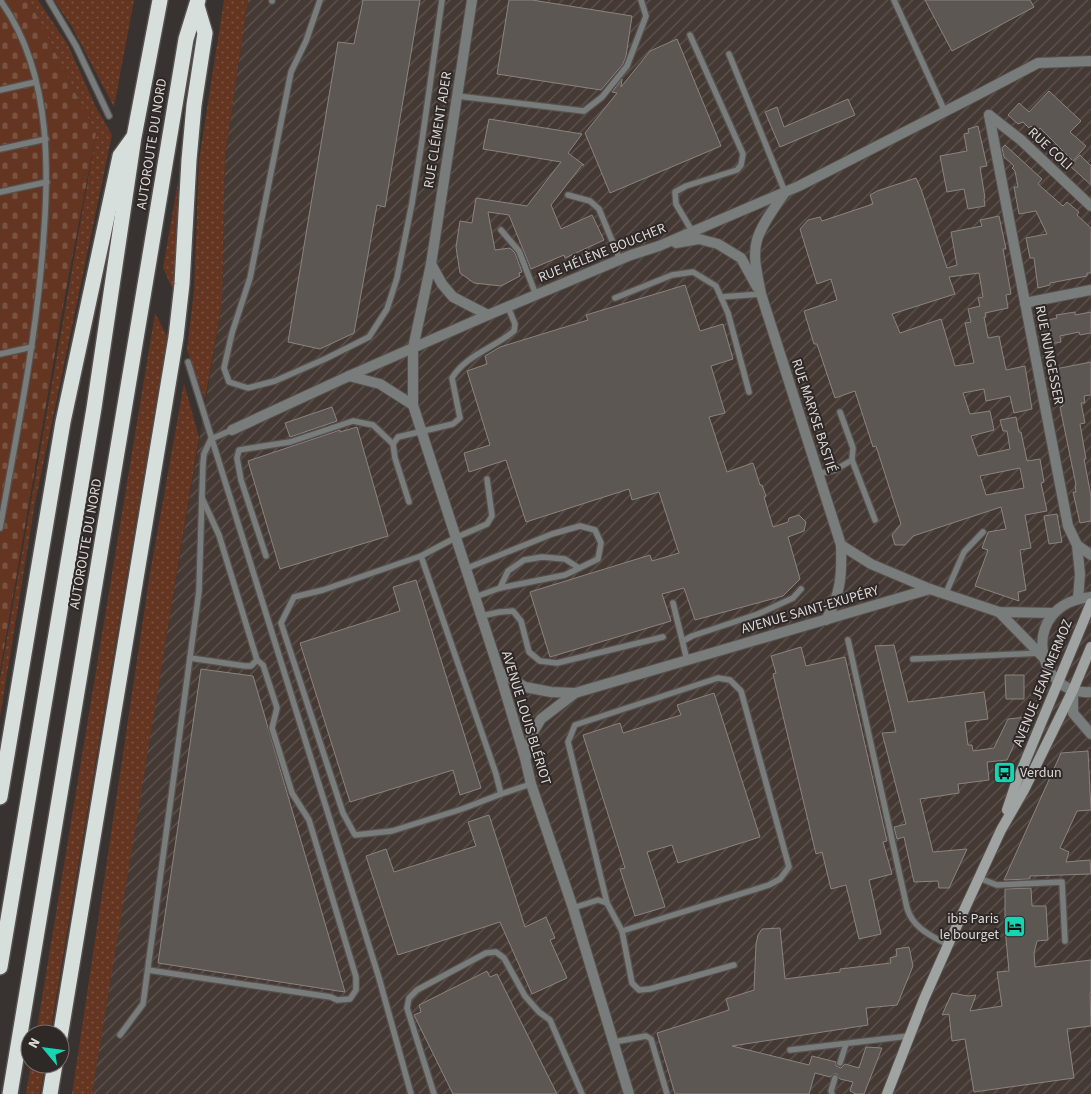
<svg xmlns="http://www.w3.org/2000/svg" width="1091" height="1094" viewBox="0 0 1091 1094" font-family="'Source Sans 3',sans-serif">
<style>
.industrial{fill:url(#industrial-furrows)}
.green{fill:url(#green-dots)}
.cemetery{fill:url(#cemetery-stones)}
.building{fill:#5d5754;stroke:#8a8380;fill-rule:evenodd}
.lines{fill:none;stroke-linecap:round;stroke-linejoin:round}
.service-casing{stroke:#56504e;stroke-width:8}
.minor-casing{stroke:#56504e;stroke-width:12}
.secondary-casing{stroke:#56504e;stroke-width:12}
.motorway-casing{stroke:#56504e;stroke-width:18}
.service{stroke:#787c7b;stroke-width:5.5}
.minor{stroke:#787c7b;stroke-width:10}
.secondary{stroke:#9fa4a2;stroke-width:10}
.motorway{stroke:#d7dfdd;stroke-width:15}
.labels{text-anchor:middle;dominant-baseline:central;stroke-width:4;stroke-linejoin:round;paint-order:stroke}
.street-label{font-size:14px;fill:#ddd9d8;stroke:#2e2826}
.poi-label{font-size:14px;fill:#ddd9d8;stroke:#2e2826;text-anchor:start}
</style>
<defs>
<pattern id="industrial-furrows" width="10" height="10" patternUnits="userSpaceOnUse" patternTransform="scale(1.25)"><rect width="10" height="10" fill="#453934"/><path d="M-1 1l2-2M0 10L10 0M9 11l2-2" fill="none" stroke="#5f5551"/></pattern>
<pattern id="green-dots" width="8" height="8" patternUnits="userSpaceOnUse" patternTransform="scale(1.25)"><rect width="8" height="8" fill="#643521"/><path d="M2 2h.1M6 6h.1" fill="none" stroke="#7a5240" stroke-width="1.8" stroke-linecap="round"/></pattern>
<pattern id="cemetery-stones" width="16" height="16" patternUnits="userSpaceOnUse" patternTransform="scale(1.25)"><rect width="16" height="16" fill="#643521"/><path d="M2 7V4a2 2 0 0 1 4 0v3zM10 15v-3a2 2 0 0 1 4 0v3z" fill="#7a5240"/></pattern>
</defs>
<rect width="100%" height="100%" fill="#383230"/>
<!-- industrial -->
<polygon class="industrial" points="248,0 1091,0 1091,1094 90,1094 222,304 225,156"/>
<!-- green -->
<g class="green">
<polygon points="29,0 38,0 68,45 95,105 112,135 35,503 0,717 0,678 96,134"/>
<polygon points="54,0 134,0 114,107 72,27"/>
<polygon points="224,0 248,0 225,156 222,304 205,400 187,350 194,291 199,160"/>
<polygon points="178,181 175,277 173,290 163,268"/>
<polygon points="155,313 167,336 50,1034 36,1034"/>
<polygon points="184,383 199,437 92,1094 72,1094 150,573"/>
<polygon points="31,1064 45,1064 40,1094 26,1094"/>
</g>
<!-- cemetery -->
<polygon class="cemetery" points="0,0 29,0 96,134 65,295 0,671"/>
<!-- building -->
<g class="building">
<polygon points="363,0 420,0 385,207 377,205 354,333 320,349 288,342 338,42 354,44"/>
<polygon points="509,0 532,0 632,16 626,56 623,64 601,90 497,74"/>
<polygon points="925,0 1030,0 1034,7 952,51"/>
<polygon points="677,39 721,146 610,193 585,133 617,93 612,92 622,79 621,87 650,51"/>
<polygon points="1049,91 1081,121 1070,132 1086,146 1073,161 1040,128 1037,132 1031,126 1029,128 1023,122 1018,124 1008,115 1019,103 1029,112"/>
<polygon points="848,99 855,115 780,147 765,112 777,107 784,127"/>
<polygon points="489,119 582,134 568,153 584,165 582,165 551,205 561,229 592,215 604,240 565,258 564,255 531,269 509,215 488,212 495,250 510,248 515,253 522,272 519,273 520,276 501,286 474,283 460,273 456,247 460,221 472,223 476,198 527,206 561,162 483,149"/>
<polygon points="978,126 987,166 980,167 985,198 984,199 985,206 968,209 964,189 947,192 940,156 967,151 964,134 969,133 968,129"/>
<polygon points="1005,145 1042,179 1038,184 1063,206 1067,202 1079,212 1077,215 1091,228 1091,273 1087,273 1087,276 1050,283 1050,285 1038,288 1034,258 1030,258 1026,238 1047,234 1036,211 1019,214 1014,187 1018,187 1015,171 1012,168 1014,166 1004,157 1002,148"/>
<polygon points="1080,155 1091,166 1091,185 1070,166"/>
<path d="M916,178L921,189L947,268L957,265L951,232L982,226L980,220L999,216L1006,249H1003L1011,294L1006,295L1008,308L985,313L986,317H984L988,338L999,336L1006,370L1025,366L1032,409L1014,413L1010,396L986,401L984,389L963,393L970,414L990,411L994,430L971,436L978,456L1010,449L1007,431H1003L1000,420L1016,417L1019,432H1021L1027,461L1040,459L1044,482L1041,483L1047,511L1025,515L1031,548L1020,550L1026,590L1018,592L1019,601L975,586L988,550L982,548L988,532L1006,529L1001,507L913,536L905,545H895L892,535L901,524L876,446L873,447L855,391L835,398L817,344H814L804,311L837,300L831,279L817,284L800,229L808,220L820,217L822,221L873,204L870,195L877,191ZM979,273L983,297L978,298L980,306L968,309L971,322L965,323L974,363L955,366L941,319L900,333L892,314L955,294L949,277ZM1020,468L1024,488L986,495L980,476Z"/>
<polygon points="685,285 700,331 723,324 733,359 711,366 725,413 709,417 727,472 753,463 760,485 762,485 766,496 764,497 773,527 788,522 789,518 799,515 806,522 804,531 788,537 800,579 783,596 695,620 684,588 662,594 671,621 550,657 530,592 650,555 652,561 679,553 659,492 632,500 629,489 526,522 506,460 469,472 464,453 490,445 467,371 487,364 485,356 500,347 588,320 586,315"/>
<polygon points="1075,312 1075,315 1091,312 1091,333 1080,335 1079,332 1060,336 1061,342 1044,345 1042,333 1051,331 1048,320 1057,318 1056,315"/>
<polygon points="1091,362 1091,395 1084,396 1085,403 1081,403 1085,423 1080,424 1086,459 1084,459 1091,496 1091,521 1080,523 1073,492 1076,492 1075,485 1076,485 1060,407 1063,406 1059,386 1054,387 1050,370"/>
<polygon points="332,407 337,421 290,437 285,423"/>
<polygon points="357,427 388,536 280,569 248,461 340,430 340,432"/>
<polygon points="1057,514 1062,542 1049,544 1044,516"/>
<polygon points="416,580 481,788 460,795 453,770 350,802 300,643 400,611 393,587"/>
<polygon points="894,645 908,702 984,692 988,719 965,722 968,745 972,745 973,751 994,748 1008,719 1027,717 1007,760 987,762 989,780 958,784 959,793 920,799 933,852 967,849 949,888 939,888 938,881 914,882 904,837 897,839 894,827 906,824 882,733 896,732 875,646"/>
<polygon points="801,647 806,666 845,657 887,841 883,842 892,874 869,880 881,934 859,939 846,885 831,889 822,852 816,854 773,674 776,673 771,656"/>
<polygon points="201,669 253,676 345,992 158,963"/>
<polygon points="1005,675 1024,675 1024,699 1006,699"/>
<polygon points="714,693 760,837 678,863 672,845 647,852 665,907 635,916 620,869 625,868 583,735 620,723 623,733 681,715 677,705"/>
<polygon points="1088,751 1091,810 1077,811 1060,848 1069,852 1066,862 1090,860 1091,874 1030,876 1030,879 1004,880 1061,753"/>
<polygon points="489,815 525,927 546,917 555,938 550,940 567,978 532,994 500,922 398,955 366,856 386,849 394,872 476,846 468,822"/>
<polygon points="1031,888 1032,906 1046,906 1048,940 1037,941 1034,953 1035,967 1091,960 1091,992 1090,993 1091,1026 1067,1029 1074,1078 974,1092 965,1039 952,1041 949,1014 942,1015 952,993 968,996 976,995 970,1011 1002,1006 997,972 1009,971 1005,928 1005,889"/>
<polygon points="780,928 785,979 840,972 840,969 891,963 890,958 897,956 896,949 909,947 913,966 897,1005 866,1008 868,1025 732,1046 809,1065 812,1056 836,1062 836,1066 841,1068 845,1064 859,1068 866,1047 882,1048 864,1094 856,1094 850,1091 853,1082 840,1079 837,1074 834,1074 830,1077 815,1073 809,1094 675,1094 657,1033 729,1010 726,999 754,990 756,944 758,935 762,929"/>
<polygon points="487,971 490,977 497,974 557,1094 453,1094 414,1015 421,1012 419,1005"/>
</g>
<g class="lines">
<defs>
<g id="service">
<path d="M0,0C55,76 49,180 41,269C33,356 15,442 0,528"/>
<polyline points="49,0 76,46 109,116"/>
<polyline points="320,0 306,41 291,72 250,278 232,333 224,368 229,382 248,388 275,381 325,359 369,337 387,309 397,278 412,203 422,141 442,0"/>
<polyline points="894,0 945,112"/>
<polyline points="272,1 272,0"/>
<polyline points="690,35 743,154 741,165 737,170 686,186 675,192 676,204 692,231"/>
<polyline points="729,54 785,192"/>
<polyline points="0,90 36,82"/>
<polyline points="457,96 584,111 602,97 627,66 646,16 641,0"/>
<polyline points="0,149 46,139"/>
<polyline points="0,192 47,182"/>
<polyline points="568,195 590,201 599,209 620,260"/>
<polyline points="501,230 519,251 536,295"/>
<polyline points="721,297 761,294"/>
<polyline points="615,298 672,275 693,272 716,286 728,313 749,392"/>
<polyline points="0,354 32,347"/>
<polyline points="188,362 379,978 411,1094"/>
<polyline points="852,460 875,520"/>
<polyline points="818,474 835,470 852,460 853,448 840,412"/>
<polyline points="487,479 492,516 487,524 455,538 421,556 496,774 501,794 531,784"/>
<path d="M409,502L395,458L393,444L398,437L453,424L460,418L452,378C466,355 494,348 514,331L515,324L508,307"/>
<polyline points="266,556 241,480 237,458 239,450 290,442 353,421 373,425 393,444"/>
<polyline points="421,556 323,590 294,597 281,623 343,813 355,835 392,831 462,809 501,794"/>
<polyline points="465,569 552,534 580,526 595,530 601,543 598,559 565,575 500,588 475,597"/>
<polyline points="500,588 508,571 524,560 542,557 565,559 579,568"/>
<polyline points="945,595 964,552 983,532"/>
<polyline points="673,603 687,660"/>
<polyline points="481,616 500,612 513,611 521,621 529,652 540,661 557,663 663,637"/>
<path d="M848,640L907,908C913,928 930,935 948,945"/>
<polyline points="683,641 692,636 758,614 793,598 801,589"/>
<polyline points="190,658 245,666 251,666 257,660 219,535 202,498"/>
<polyline points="913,659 1040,653"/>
<polyline points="979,878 997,885 1062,882 1065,941"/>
<polyline points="607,903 568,742 575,725 718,678 730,680 741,691 789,867 780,879 769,885 622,931"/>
<polyline points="573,908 598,900 607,903 622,931 632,983 639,990 650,989 734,965"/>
<polyline points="148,970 331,997 337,1000 350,999 356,990 356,977 309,820 292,793 272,728 277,708 263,665 257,660"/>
<polyline points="120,1035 143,1004 199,591 203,463 204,454 211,439 232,430"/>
<polyline points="614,1042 646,1036 651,1039 667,1094"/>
<polyline points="790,1050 909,1036"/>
<polyline points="840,1063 846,1044"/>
<polyline points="434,1094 407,1008 409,998 417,990 486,953 496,952 504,958 525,996 539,1012 550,1020 582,1094"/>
<polyline points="832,1094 831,1091 835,1078"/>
</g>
<g id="minor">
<polyline points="472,0 431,264 413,348 413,405 499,671 525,758 531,784 573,908 629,1094"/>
<polyline points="989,115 1068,526 1077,545 1080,574 1078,599"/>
<polyline points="989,115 1021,140 1091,206"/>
<path d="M785,192C776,206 762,223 757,240C752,257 758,277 761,294L841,545C842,574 841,594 826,620"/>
<polyline points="676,243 699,239 718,244 741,258 757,287"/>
<polyline points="431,264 442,284 453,297 488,315"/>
<polyline points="1025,303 1091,290"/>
<polyline points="349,376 380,384 413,405"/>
<polyline points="232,430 349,376 488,315 631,255 659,246 799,186 979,94 1038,63 1091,61"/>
<polyline points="841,545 871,564 930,589 999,612 1054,613"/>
<polyline points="1077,545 1091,555"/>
<path d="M1091,597C1017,604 1036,698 1091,692"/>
<polyline points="999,612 1043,657"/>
<polyline points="499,671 525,687 551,692 575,693 930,589"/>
<polyline points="1073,690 1073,713 1091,734"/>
<polyline points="526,757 532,734 541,719 575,693"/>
</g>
<g id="secondary">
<polyline points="1007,810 1015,786 1091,603"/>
<polyline points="887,1094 924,999 948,945 1001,830 1024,790 1073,690 1091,647"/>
</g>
<g id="motorway">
<polyline points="0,797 63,422 120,156 133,138"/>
<polyline points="0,967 94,408 134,137 160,0"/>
<polyline points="60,1037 176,337 182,284 189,160 194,105 205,33 197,6"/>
<polyline points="10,1094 186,39 198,0"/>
<polyline points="50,1094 55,1064"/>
</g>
</defs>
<!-- service casing -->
<use href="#service" class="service-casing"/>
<!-- minor casing -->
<use href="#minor" class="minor-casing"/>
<!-- secondary casing -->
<use href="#secondary" class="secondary-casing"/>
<!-- motorway casing -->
<use href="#motorway" class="motorway-casing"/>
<!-- service -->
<use href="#service" class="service"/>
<!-- minor -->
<use href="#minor" class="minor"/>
<!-- secondary -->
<use href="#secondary" class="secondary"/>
<!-- motorway -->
<use href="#motorway" class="motorway"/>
</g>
<!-- icons -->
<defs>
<symbol id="bus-square" viewBox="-11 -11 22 22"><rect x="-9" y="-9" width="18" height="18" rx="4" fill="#15d5b3" stroke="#2e2826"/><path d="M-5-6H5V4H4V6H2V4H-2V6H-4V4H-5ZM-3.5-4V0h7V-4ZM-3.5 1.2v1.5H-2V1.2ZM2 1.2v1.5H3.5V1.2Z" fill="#111"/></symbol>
<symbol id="hotel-square" viewBox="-11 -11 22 22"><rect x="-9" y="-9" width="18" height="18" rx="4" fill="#15d5b3" stroke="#2e2826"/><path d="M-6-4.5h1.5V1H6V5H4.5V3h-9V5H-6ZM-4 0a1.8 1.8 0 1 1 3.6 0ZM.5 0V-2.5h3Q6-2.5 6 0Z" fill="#111"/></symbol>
</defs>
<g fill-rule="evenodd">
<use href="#bus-square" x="992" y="760" width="25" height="25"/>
<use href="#hotel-square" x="1002" y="914" width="25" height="25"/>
</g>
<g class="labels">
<!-- street labels -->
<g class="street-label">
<text transform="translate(438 130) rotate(-81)">RUE CLÉMENT ADER</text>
<text transform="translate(152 144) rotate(-81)">AUTOROUTE DU NORD</text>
<text transform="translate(1050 149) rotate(43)">RUE COLI</text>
<text transform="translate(602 253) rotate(-22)">RUE HÉLÈNE BOUCHER</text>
<text transform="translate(1049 355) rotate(79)">RUE NUNGESSER</text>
<text transform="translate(814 416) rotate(72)">RUE MARYSE BASTIÉ</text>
<text transform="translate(86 544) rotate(-80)">AUTOROUTE DU NORD</text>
<text transform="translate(810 610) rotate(-16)">AVENUE SAINT-EXUPÉRY</text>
<text transform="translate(1043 683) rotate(-68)">AVENUE JEAN MERMOZ</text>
<text transform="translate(526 718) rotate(73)">AVENUE LOUIS BLÉRIOT</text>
</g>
<!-- poi labels -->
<g class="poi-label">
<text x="1020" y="773">Verdun</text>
<text x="999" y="919" text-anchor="end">ibis Paris<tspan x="999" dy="16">le bourget</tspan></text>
</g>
</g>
<!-- north arrow -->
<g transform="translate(45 1049) rotate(299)"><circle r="24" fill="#2e2826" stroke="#746f6d"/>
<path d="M0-4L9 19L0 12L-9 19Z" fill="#15d5b3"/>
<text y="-8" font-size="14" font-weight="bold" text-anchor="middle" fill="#ddd9d8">N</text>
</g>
</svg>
